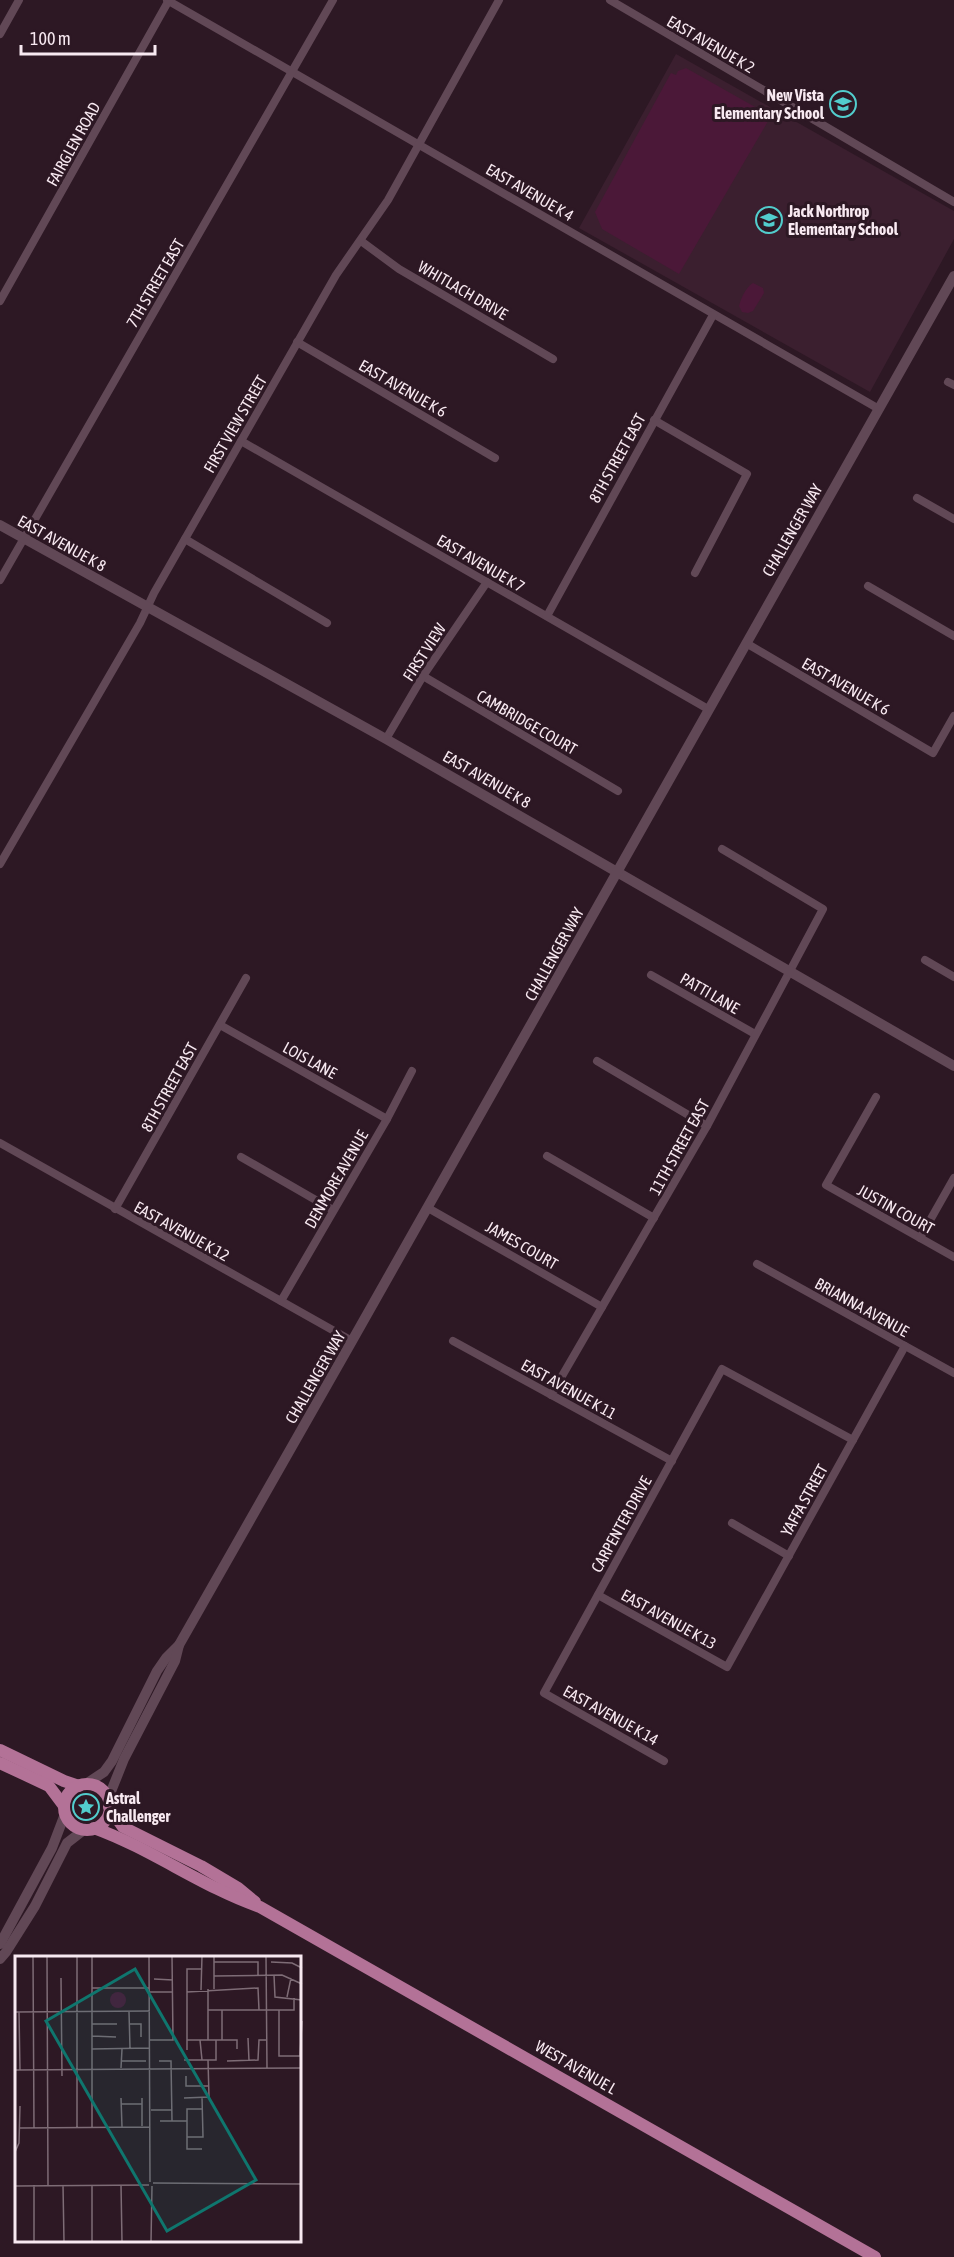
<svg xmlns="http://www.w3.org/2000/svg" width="954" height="2257" viewBox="0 0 954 2257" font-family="'Asap Condensed',sans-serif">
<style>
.built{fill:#3b1f2f}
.green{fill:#4b1838}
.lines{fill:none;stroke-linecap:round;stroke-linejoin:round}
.street{stroke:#614856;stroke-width:8}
.secondary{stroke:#614856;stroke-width:10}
.primary{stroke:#b37297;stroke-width:12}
.labels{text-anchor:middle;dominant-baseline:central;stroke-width:6;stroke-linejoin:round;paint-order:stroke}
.street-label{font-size:16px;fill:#f8e9f1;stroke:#2d1824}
.poi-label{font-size:16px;font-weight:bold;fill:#f8e9f1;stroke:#2d1824;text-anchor:start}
.inset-road{fill:none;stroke:#7e6c76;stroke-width:1.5}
.view{fill:#0f766e;fill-opacity:0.15;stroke:#0f766e;stroke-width:3}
.inset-edge{fill:none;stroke:#f8e9f1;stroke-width:3}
</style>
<rect width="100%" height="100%" fill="#2d1824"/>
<!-- built -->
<polygon class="built" points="676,54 954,211 954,239 870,392 579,228"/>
<!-- green -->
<g class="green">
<polygon points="686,68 771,116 679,274 602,229 595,212 671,73 676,75 678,71"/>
<path d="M753,283L763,288L764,293L753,311L748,313L742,312L739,306C741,298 746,287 753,283Z"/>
<circle cx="87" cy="1807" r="11"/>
</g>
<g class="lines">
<!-- street -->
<g class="street">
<polyline points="167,0 879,409"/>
<polyline points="610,0 954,202"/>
<polyline points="0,34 19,0"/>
<polyline points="361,241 399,269 553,359"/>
<polyline points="0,301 169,0"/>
<polyline points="297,342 495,458"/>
<polyline points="948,382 954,385"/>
<polyline points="654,420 747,474 695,573"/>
<polyline points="241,441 708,709"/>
<polyline points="917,498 954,519"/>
<polyline points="185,539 327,623"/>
<polyline points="0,580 333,0"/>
<polyline points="868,586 954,636"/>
<polyline points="547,616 713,315"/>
<polyline points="746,643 933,753 954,716"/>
<polyline points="423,676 618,791"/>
<polyline points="386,739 423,676 487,582"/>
<polyline points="0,864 140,623 154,593 336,275 388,200 499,0"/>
<polyline points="925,960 954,977"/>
<polyline points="651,975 755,1034"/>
<polyline points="220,1025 387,1119"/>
<polyline points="597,1061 707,1126"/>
<polyline points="876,1097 826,1185 954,1257"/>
<polyline points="0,1143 352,1341"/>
<polyline points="547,1156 654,1218"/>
<polyline points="241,1157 333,1210"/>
<polyline points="428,1208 602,1307"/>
<polyline points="115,1209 246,978"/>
<polyline points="920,1238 954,1178"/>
<polyline points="757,1264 954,1373"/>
<polyline points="281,1301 387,1119 412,1071"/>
<polyline points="453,1341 672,1461"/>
<polyline points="551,1395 707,1126 823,909 722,849"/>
<polyline points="732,1523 789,1556"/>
<polyline points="598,1595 727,1667 905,1346"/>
<polyline points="664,1761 544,1693 722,1369 853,1440"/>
</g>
<!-- secondary -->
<g class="secondary">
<polyline points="0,525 386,739 954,1066"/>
<polyline points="86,1784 104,1772 112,1761 157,1671 166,1658 179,1645 352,1341 954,276"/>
<polyline points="108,1799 124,1759 175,1661 179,1645"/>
<polyline points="0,1944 52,1848 65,1814"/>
<polyline points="0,1959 6,1952 35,1906 67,1843 85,1829"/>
</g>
<!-- primary -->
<g class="primary">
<polyline points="0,1750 64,1781 79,1786"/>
<polyline points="0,1763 49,1786 64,1806"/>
<circle cx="87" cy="1807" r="23"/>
<polyline points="109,1807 123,1827 201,1866 238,1888 255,1902"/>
<path d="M94,1828C152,1849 202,1887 260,1907L875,2257"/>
</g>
</g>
<!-- icons -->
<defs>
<symbol id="school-ring" viewBox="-11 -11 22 22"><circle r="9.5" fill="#2d1824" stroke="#52cdcd" stroke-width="1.5"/><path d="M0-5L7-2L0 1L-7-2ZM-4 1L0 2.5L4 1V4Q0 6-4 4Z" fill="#52cdcd"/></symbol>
<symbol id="sight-ring" viewBox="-11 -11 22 22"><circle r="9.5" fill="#2d1824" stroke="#52cdcd" stroke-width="1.5"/><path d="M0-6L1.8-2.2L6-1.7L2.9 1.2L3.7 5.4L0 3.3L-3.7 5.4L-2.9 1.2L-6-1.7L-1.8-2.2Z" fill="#52cdcd"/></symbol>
</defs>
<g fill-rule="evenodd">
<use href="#school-ring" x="828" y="89" width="30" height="30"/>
<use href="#school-ring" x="754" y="205" width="30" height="30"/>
<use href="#sight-ring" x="71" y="1792" width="30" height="30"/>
</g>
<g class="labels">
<!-- street labels -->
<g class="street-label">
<text transform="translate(711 44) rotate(30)">EAST AVENUE K 2</text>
<text transform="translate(73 144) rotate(-61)">FAIRGLEN ROAD</text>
<text transform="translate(530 192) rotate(30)">EAST AVENUE K 4</text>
<text transform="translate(155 283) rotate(-60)">7TH STREET EAST</text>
<text transform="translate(463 290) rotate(30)">WHITLACH DRIVE</text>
<text transform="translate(403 388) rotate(30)">EAST AVENUE K 6</text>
<text transform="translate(235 424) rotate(-60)">FIRST VIEW STREET</text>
<text transform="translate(617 458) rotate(-61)">8TH STREET EAST</text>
<text transform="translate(792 530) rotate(-60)">CHALLENGER WAY</text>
<text transform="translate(62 543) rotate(29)">EAST AVENUE K 8</text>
<text transform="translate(481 563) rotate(30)">EAST AVENUE K 7</text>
<text transform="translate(424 652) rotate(-57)">FIRST VIEW</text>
<text transform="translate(846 686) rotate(30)">EAST AVENUE K 6</text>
<text transform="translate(527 722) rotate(30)">CAMBRIDGE COURT</text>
<text transform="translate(487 779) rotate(30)">EAST AVENUE K 8</text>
<text transform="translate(554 954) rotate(-61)">CHALLENGER WAY</text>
<text transform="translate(710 993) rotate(30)">PATTI LANE</text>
<text transform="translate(310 1060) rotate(29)">LOIS LANE</text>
<text transform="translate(169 1087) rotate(-61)">8TH STREET EAST</text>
<text transform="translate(679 1147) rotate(-61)">11TH STREET EAST</text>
<text transform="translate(336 1179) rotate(-60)">DENMORE AVENUE</text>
<text transform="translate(896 1209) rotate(29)">JUSTIN COURT</text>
<text transform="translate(182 1231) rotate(29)">EAST AVENUE K 12</text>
<text transform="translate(522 1245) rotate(30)">JAMES COURT</text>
<text transform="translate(862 1307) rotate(29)">BRIANNA AVENUE</text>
<text transform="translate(315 1377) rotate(-60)">CHALLENGER WAY</text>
<text transform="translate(569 1389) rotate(29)">EAST AVENUE K 11</text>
<text transform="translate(804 1500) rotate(-61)">YAFFA STREET</text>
<text transform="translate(621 1524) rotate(-61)">CARPENTER DRIVE</text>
<text transform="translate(669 1619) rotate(29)">EAST AVENUE K 13</text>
<text transform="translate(611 1715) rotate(29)">EAST AVENUE K 14</text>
<text transform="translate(576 2067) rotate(30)">WEST AVENUE L</text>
</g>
<!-- poi labels -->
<g class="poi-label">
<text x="824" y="95" text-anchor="end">New Vista<tspan x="824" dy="18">Elementary School</tspan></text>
<text x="788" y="211">Jack Northrop<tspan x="788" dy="18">Elementary School</tspan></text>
<text x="106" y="1798">Astral<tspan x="106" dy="18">Challenger</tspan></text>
</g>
</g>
<!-- overview -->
<g transform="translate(15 1956)">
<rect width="286" height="286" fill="#2d1824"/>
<path d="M95 44a8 8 0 1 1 16 0a8 8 0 1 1-16 0Z" fill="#4b1838"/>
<path class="inset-road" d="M18,0L19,172M32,0L33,229M77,0V171M134,0L135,226M199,0V33M251,0L252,112M199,6H243V19M256,6L277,7L287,12M259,19L260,41L287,44M199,20L267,19L287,28M46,22L47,120M139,23L158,24M77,32H134M193,33V84M186,34L187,0M134,36H158M172,36L243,32L244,54M272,41L276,22M193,54H279V42M207,54V84M264,54V100H287M0,56L135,55M4,56L5,114M114,56L115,92M77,68H102M114,68H126V81M77,80L101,81M233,82L234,105M135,84H158L157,0M172,84H222V93M185,84L187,104M77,93L135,92M172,94V13H187M285,100L287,65M169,104H201V84M107,105H131M144,105H156L157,165M212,105L243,104L244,84H252M106,112L107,93M0,114L287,112M171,120V130H194M106,142L107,171M127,142V170M169,142L194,141L193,104M106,148H127M136,154H157M145,165H172M62,171V0M5,172L135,171M172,181H188L187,141M187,193H172V153H188M0,196L4,187L5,150M138,227L287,228M19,229V286M48,229L49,286M77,229V286M106,229L107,286M0,230L134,229M136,286L137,230"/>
<path class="view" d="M120,13L241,224L152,275L31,65Z"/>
<rect width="286" height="286" class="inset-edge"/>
</g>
<!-- scale -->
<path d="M21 45v9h134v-9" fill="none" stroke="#f8e9f1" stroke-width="3"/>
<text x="30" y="45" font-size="18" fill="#f8e9f1" stroke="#2d1824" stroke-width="4.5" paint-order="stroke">100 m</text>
</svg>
